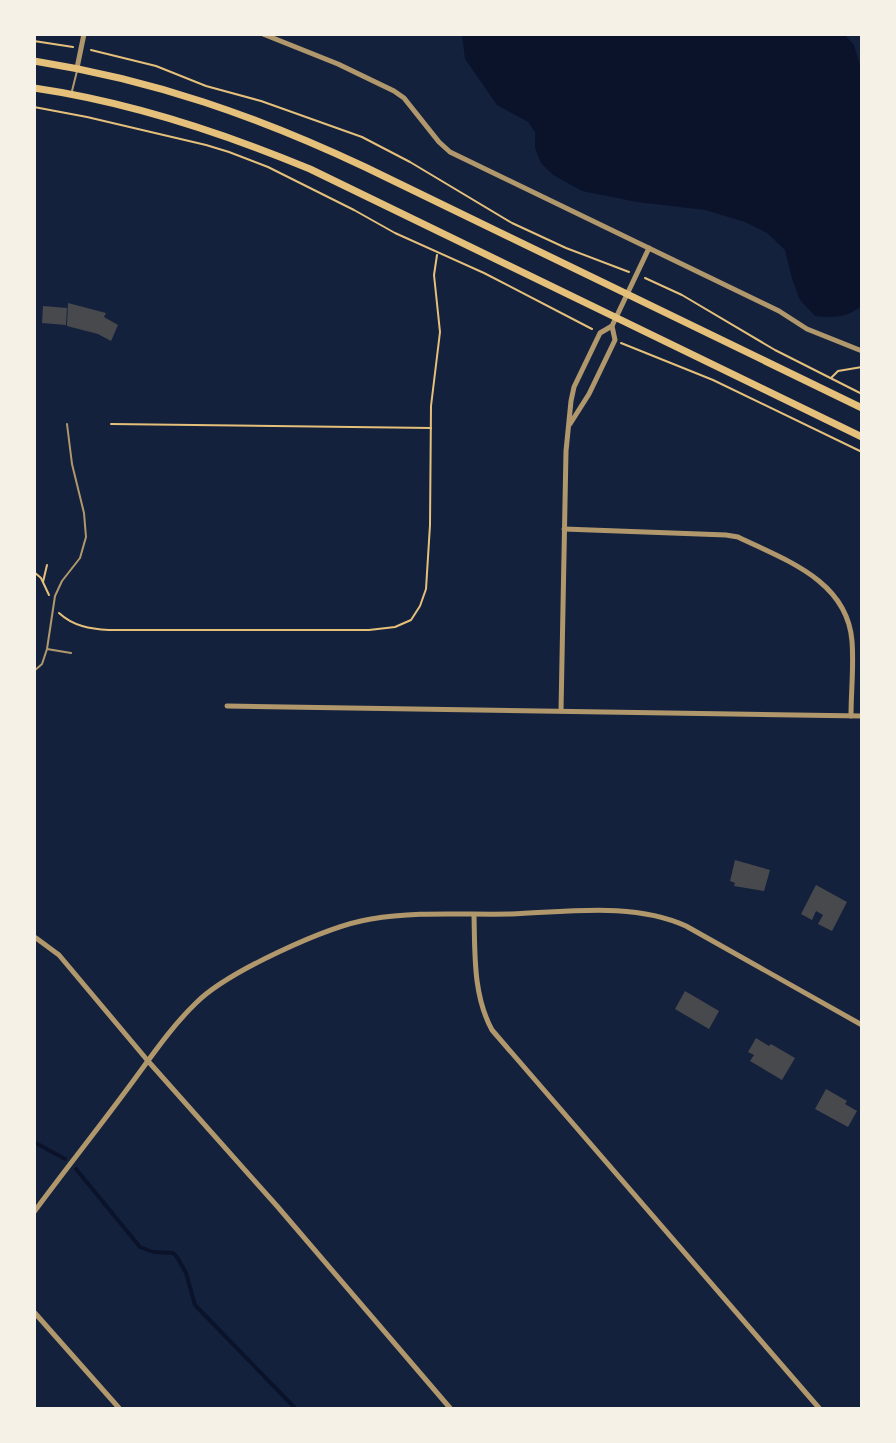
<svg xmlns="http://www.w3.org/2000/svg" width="896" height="1443" viewBox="0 0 896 1443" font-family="'Archivo Narrow',sans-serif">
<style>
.water{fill:#0b132b}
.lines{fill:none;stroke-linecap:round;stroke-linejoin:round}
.stream{stroke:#0b132b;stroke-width:4}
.building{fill:#48494c}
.path{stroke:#e5c07b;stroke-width:2}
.service{stroke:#b1986c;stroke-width:2}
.minor{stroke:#b1986c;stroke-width:5}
.secondary{stroke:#e5c07b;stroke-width:7}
</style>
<rect width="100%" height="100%" fill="#14213d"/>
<!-- water -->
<path class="water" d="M462,35H845L854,45L861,68V306C847,318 833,318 815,316L800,300L792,279L785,250L767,233L745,222L705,210L637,202L582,191L553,175L541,163L535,148V132L528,122L497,105L465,59Z"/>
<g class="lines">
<!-- stream -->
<g class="stream">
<polyline points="34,1142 65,1159"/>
<polyline points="76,1169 140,1247 153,1252 173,1253 177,1257 186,1273 195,1305 295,1408"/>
</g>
</g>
<!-- building -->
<g class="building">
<polygon points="68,303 106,313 104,317 118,325 111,341 98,334 67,326"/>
<polygon points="43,306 67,308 66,325 42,323"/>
<polygon points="735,860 770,870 764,891 734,886 735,883 730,881"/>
<polygon points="816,885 847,902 832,931 818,924 823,915 816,911 812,920 801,914"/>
<polygon points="685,991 719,1011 709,1029 675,1009"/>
<polygon points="756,1038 769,1046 771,1044 795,1058 782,1080 750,1061 754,1055 748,1052"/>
<polygon points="826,1089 847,1101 845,1104 857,1111 848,1127 815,1109"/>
</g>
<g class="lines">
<!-- path -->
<g class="path">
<polyline points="34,41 73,47"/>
<polyline points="91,50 156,66 206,86 261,101 362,137 410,162 512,223 566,248 629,272"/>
<polyline points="34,107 87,117 206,145 229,152 268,167 354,210 395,233 484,273 592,329"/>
<polyline points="645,278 682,295 775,350 862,394"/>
<polyline points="621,343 713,380 862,452"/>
<polyline points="831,378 838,371 862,367"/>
<polyline points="111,424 431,428"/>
<polyline points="34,572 41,578 49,595"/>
<polyline points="43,582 47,565"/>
<path d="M59,613C73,626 90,629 109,630H369L395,627L411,620L420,606L426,589L430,525L431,406L440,332L434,275L437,255"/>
</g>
<!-- service -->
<g class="service">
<polyline points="72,91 77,71"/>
<polyline points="47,649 55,596 62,581 80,558 86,537 84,513 72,464 67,424"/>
<polyline points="34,671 42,664 47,649 71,653"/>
</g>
<!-- minor -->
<g class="minor">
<polyline points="263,34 338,64 394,91 404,98 439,142 450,152 779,311 807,329 862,351"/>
<polyline points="77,68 84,34"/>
<polyline points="570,424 589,394 615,340 612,326"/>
<path d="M564,529L726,535L738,537C785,560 847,580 852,641C854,666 851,691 851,716"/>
<polyline points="227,706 862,716"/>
<polyline points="561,711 566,451 571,401 574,387 600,333 612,326 649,248"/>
<path d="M474,915C475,954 473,995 492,1030L819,1408"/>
<polyline points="36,938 59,955 148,1061 277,1206 450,1408"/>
<path d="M34,1212C65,1170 97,1130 128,1088C149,1060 170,1028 196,1003C227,972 327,926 371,919C417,911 465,915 511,914C568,912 633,902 686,926L862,1025"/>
<polyline points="34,1312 119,1408"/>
</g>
<!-- secondary -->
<g class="secondary">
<path d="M34,61C154,80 256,116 365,167L862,408"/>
<path d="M34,88C130,102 221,132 310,169L862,437"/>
</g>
</g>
<!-- border -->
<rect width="896" height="1443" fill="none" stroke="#f6f1e7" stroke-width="72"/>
</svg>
